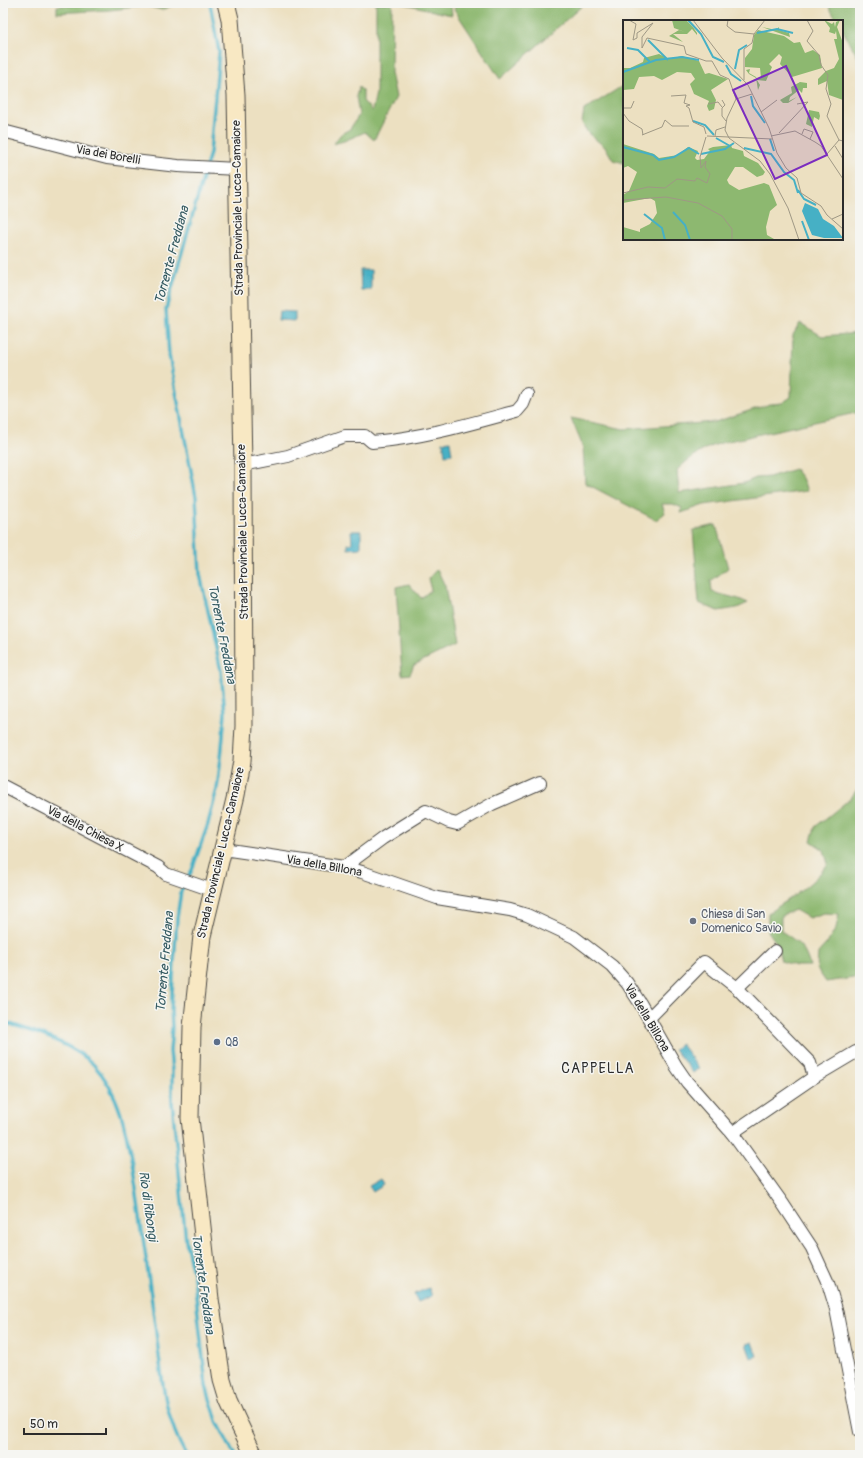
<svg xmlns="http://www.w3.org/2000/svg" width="863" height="1458" viewBox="0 0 863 1458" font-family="Pangolin,sans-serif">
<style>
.forest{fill:#8db870;stroke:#5c724e}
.water{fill:#46b0c5;stroke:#386e78}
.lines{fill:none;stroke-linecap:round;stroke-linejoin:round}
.stream{stroke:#46b0c5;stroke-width:3.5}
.minor-casing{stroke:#484642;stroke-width:14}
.secondary-casing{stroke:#484642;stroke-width:19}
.minor{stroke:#fff;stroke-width:12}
.secondary{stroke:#f8e8c3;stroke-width:17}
.worship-dot{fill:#6b7280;stroke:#f6f6f2;stroke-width:1.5}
.service-dot{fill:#5c6f8a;stroke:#f6f6f2;stroke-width:1.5}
.labels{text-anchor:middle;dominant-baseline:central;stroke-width:3;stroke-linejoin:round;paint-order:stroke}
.street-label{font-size:12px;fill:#2b2b2b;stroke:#f6f6f2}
.worship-label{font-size:12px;fill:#5b616d;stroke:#f6f6f2;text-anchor:start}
.service-label{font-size:12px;fill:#4e5e75;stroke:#f6f6f2;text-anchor:start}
.water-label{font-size:13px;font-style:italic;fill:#345a61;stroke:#f6f6f2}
.quarter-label{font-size:14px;letter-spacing:1px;fill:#2b2b2b;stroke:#f6f6f2}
.inset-river{fill:none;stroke:#46b0c5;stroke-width:2}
.inset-road{fill:none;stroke:#9f9885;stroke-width:1}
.view{fill:#7b2cbf;fill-opacity:0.15;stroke:#7b2cbf;stroke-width:2}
.inset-edge{fill:none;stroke:#2b2b2b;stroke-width:2}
</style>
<rect width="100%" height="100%" fill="#f6f6f2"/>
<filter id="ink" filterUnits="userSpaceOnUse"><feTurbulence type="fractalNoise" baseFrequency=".025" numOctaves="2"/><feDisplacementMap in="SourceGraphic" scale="8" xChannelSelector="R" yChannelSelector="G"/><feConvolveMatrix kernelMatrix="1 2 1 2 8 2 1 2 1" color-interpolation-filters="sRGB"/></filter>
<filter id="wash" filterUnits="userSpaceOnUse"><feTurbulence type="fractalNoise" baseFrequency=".012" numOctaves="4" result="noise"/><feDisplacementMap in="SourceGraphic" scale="16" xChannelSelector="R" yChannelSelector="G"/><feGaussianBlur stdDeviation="0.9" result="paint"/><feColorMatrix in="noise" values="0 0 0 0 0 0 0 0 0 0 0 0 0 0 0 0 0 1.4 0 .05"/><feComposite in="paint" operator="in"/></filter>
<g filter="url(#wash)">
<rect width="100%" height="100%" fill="#ece0c1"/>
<!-- forest -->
<g class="forest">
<polygon points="92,3 176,3 176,4 162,10 146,6 110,10 57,13 57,6"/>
<polygon points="376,3 392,3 391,73 396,97 374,140 365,132 344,141 333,144 341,134 350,129 359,115 356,96 359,87 363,91 363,101 372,111 376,93"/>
<path d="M400,3H446L451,5L452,15C434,12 418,6 400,3Z"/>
<polygon points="456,3 585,3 500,79 454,9"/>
<polygon points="827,3 860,3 860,69 859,59 842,29 842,21 837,21"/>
<polygon points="624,85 624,163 613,160 606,148 588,133 582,123 584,110"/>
<path d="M800,323L822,336L860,333V412L751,436C743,439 737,439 729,441C709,445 691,456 677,470L679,493L744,483L756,478L769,477L795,469L802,478L807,491L704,505L681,513L682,508L673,504H662L665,513L656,520L585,483L583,447L571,418L624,429L715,422L770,404L782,403L791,397L793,335Z"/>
<polygon points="716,525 728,568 711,581 712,592 739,599 748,603 737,608 718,611 699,603 693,530"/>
<polygon points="437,569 445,586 455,645 414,665 410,674 402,675 396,587 409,584 421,598 431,590 428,579"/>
<path d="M860,785V951L857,961L860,977L826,982L817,969L818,953L828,942L836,928L839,914L824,913L809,918L795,910L781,916V931C798,942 804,946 810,966H796L781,961L777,944L768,931V913C790,899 812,885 828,864L824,850L811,841L815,827L851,798Z"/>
</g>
<!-- water -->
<g class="water">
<polygon points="360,270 371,270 371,290 361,290"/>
<polygon points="279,311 295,312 295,321 278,320"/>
<polygon points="450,441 452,454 445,455 443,442"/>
<polygon points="351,531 361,531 361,548 348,549 348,544 352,543"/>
<polygon points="681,1044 699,1068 693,1073 674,1049"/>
<polygon points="381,1179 384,1185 373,1192 369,1186"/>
<polygon points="429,1288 432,1296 418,1302 414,1294"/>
<polygon points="752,1342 757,1356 751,1358 746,1344"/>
</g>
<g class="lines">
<!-- stream -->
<g class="stream">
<polyline points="210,3 219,52 210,153 166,309 169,355 196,497 200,574 221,671 225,713 221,758 217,789 208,824 192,870 181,891 177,918 171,1009 172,1027 170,1051 172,1071 172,1102 186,1242 194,1278 206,1386 217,1421 234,1455"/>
<path d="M3,1022C31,1030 72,1043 93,1064C123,1096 128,1141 135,1182C142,1230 149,1278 155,1326C162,1372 162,1413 186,1455"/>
</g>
</g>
</g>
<g filter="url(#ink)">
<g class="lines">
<defs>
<g id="minor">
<polyline points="3,131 107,158 178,166 237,169"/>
<path d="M243,465L288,456L345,436H365L372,442C422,438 469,424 517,411L523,404L527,394"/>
<polyline points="3,786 158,867 166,874 212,890"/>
<polyline points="223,849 344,867 362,872 437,898 510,910 527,915 574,937 612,966 627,983 640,1003 676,1066 687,1082 732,1133 783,1204 812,1248 828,1283 836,1309 860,1432"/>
<polyline points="344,867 383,838 426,811 449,822 457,824 492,804 540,783"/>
<polyline points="737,988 775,951"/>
<polyline points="649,1018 704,962 737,988 810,1063 814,1077 732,1133"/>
<polyline points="814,1077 856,1052 860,1053"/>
</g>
<polyline id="secondary" points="226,3 230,19 236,95 243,465 244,726 242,761 236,795 202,936 192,1027 190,1118 210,1299 222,1380 228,1400 237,1420 254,1455"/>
</defs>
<!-- minor casing -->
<use href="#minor" class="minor-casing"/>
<!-- secondary casing -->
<use href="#secondary" class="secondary-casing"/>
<!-- minor -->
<use href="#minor" class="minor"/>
<!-- secondary -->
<use href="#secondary" class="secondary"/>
</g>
</g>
<!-- markers -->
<circle class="worship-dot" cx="693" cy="921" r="4"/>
<circle class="service-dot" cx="217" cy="1042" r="4"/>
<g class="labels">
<!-- street labels -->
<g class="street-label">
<text transform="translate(108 155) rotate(10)">Via dei Borelli</text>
<text transform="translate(238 208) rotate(-91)">Strada Provinciale Lucca-Camaiore</text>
<text transform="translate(243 532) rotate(-91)">Strada Provinciale Lucca-Camaiore</text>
<text transform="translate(85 829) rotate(28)">Via della Chiesa X</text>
<text transform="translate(221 853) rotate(-77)">Strada Provinciale Lucca-Camaiore</text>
<text transform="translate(324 866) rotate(10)">Via della Billona</text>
<text transform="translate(647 1018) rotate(59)">Via della Billona</text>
</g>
<!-- worship labels -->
<g class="worship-label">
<text x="701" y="914">Chiesa di San<tspan x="701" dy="14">Domenico Savio</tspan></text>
</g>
<!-- service labels -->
<g class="service-label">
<text x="225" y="1042">Q8</text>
</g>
<!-- water labels -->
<g class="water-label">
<text transform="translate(172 255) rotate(-75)">Torrente Freddana</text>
<text transform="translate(222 634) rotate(79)">Torrente Freddana</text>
<text transform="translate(165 962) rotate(-85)">Torrente Freddana</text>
<text transform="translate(148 1206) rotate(82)">Rio di Ribongi</text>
<text transform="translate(203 1284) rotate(82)">Torrente Freddana</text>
</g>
<!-- quarter labels -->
<g class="quarter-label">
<text x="598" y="1068">CAPPELLA</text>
</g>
</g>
<!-- overview -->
<g transform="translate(623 20)">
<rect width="220" height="220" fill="#ece0c1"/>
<path d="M49,0H63L70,7L74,13V15L69,9L64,14H50L60,22L46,16L56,10L62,12L51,8ZM201,0L209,4L211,2L212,7L213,2L217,0L214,7L220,23V80L206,75L204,61L195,65V59L203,51L211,48L216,39L211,19H214L213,11L212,14L206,12L207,8ZM139,7L153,10L156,7V10L166,13L167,17ZM135,10L161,16L171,23L177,22L182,33L190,30L197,35L199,48L169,57L157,44L159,37L156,34L146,44L149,47L143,61L134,60L137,65L135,70L133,58L126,54L123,50L127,49L126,53L133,57L134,59L138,58L137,48L122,47V38L129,29L131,15ZM36,34L46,39L59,36L76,41L82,54L86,53L105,59L88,70L93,80L91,89L86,91L84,86L86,81L71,74L67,64L72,59L68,53L54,52L39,60L31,56L16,57L11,69L0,70V48H7L20,42L21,38ZM177,62L184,63V68H180L179,73L176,70L167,77L166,81L174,77L165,83H160L157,80L169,73L168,67ZM186,90L196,92L197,96L196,100L191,97L189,107L183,104ZM0,124L31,134L36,138L55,135L65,127L75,131L72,138L74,140L81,139L87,131L85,129L90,127L108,125L109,128L120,131L121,136L135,143L142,152L140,155L134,157L120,147H112L104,160L106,164L116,170L141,163L146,165L154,185L147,191L143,207L144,215L151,219L0,220V207L17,212V209L27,204L34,193L32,181L27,178L0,183V175L6,171L14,152L5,146L0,148Z" fill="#8db870"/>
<path d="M182,183L195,189L200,199L211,206L220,218H201L189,215L179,191Z" fill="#46b0c5"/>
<path class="inset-river" d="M65,0L78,14L90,37L101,42M134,13L154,9L170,13M25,20L45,40M4,28L15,30L27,42M103,45L108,54L118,61M112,49L116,30L124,25M0,52L33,40L59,37L76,40M128,76L130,86L142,103M70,101L82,105L91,115M93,118L107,126M147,119L151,131M0,127L30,135L36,140L51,137L66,128L76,134M121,128L148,134L161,152L171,160L175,173M78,134L102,129L111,123M175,170L181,179L193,185M50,192L62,205L67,220M21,194L39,208L42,220M179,201L186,220"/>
<path class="inset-road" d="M6,0L13,4L10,20L14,18V13L30,3L19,17V28L24,18L61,26L63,34L83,41H89L97,55L106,59L113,79L104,98L102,110L106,118L137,141L147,154L165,188L176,220M70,0L99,38L125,65L146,108L154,133L163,148L174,158L178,173L198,186L204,195L220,209M105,0L104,6L112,12L131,14L129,23L121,29V60M184,0L190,11L184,21L196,35L198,45L205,55L203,69L208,84L204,96L216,120M131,14L142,0M48,76L63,75L61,83L67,85L63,86L66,88L70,102L81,107L83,114M113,79L129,74M99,80L102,85L99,88V96L103,101M85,84L95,82L99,87M0,88H8L11,81M138,92L154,80M0,93L6,101L19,109L20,115M156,113L185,82L174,84M179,114L181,109L190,112L187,119M19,115L39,107L42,100L49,106H66M84,116L149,119M92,116L93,110L102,107M148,116L172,111L192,122L198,126L220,159M212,126L220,139M204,134L216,120L220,121M0,173L25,167L42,168L54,159L72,161L74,158L84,163L87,154L82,147L83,141L78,148L77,137L83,117M0,180L43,177L75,183L99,196L109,209V220M209,199L220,194"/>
<path class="view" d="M163,46L204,135L152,159L110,70Z"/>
<rect width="220" height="220" class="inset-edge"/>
</g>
<!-- margin -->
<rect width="863" height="1458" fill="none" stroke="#f6f6f2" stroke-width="16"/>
<!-- scale -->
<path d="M24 1428v6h82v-6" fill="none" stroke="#2b2b2b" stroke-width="2"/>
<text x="30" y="1428" font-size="12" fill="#2b2b2b" stroke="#f6f6f2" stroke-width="3" paint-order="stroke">50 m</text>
</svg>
